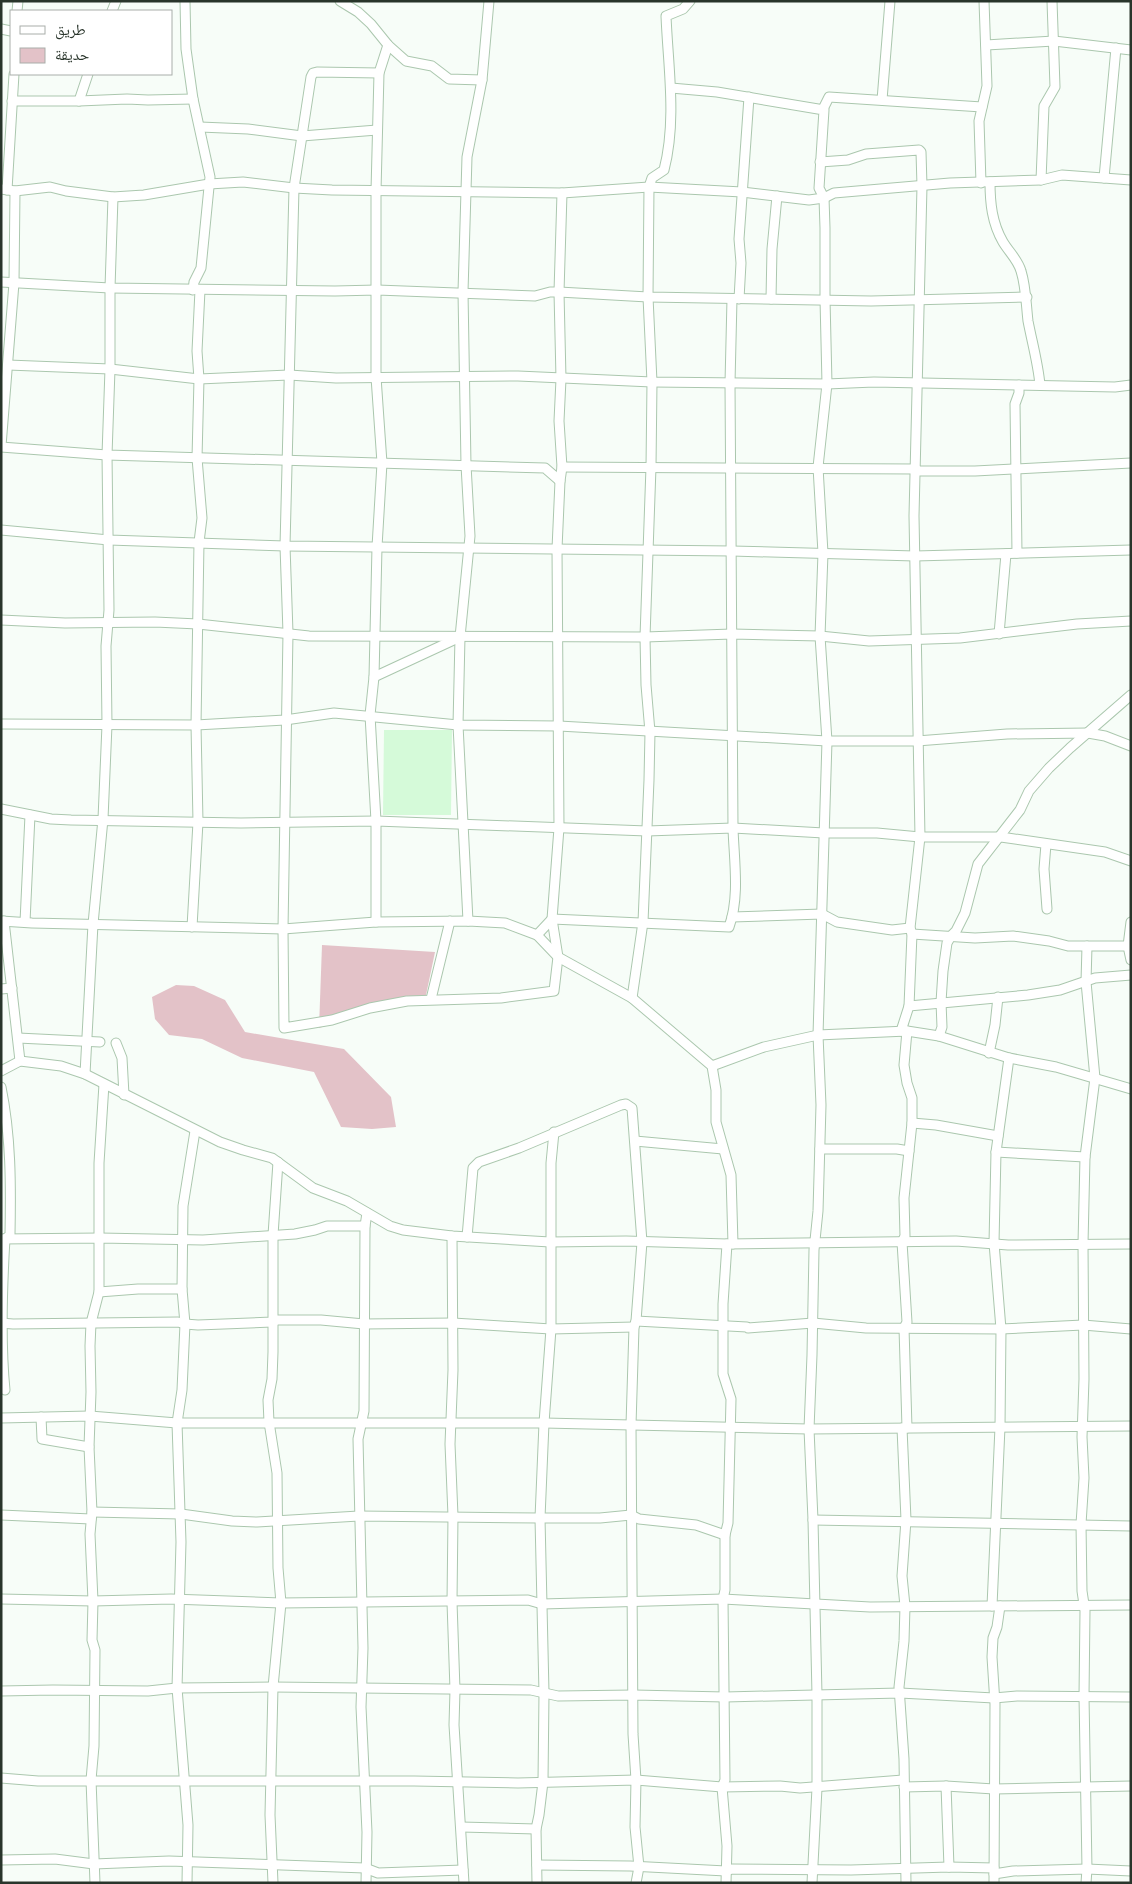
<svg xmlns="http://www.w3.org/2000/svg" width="1132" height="1884" viewBox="0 0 1132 1884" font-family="'Noto Sans','Noto Naskh Arabic',sans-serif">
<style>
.built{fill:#d5fad9}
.green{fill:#e3c2c8}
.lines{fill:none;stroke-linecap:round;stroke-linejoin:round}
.street-casing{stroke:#abc7ae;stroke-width:11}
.street{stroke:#fff;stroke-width:9}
</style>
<rect width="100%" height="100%" fill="#f7fdf8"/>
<!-- built -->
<polygon class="built" points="384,730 452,730 451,815 383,815"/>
<!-- green -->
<g class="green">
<polygon points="322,945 435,952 426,995 319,1028"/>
<polygon points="176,985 194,986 225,1000 245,1032 344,1049 391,1097 396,1127 372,1129 341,1127 314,1072 242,1058 202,1039 169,1035 155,1019 152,997"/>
</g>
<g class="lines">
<defs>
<g id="street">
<polyline points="185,1 186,49 193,99 210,177 201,268 194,282 193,290"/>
<polyline points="340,1 358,12 371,24 388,45 406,61 432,66 449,79 482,80"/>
<polyline points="17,11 18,1"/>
<polyline points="112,11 116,1"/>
<polyline points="1,29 11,31"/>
<polyline points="986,45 1054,41 1131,50"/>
<polyline points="379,73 317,72 313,73 311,77 294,188 285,546 288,633 283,929 284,1028 332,1020 370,1008 407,1001 501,998 554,991 558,957 552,919 559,828 557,549 560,481 562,467 559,421 561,379 559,292 562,193"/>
<polyline points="671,88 717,92 824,110 819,188 824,198 825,228 825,299 827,384 818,467 823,553 820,636 827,741 818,1035 821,1105 818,1211 814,1250 812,1355 809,1429 813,1520 817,1695 817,1788 812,1883"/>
<polyline points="882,100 890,1"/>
<polyline points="12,101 79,101 127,99 148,100 193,99"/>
<polyline points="79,101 88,74"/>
<polyline points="823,109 829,97 982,107"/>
<polyline points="200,127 248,129 302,136 377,130"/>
<polyline points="820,162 848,160 866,154 919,150 921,152 922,186 914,516 920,837 910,928 912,934 909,1006"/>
<polyline points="1104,178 1116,48"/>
<polyline points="1041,180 1044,106 1055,87 1052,1"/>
<path d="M990,182C990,203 992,223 1003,242C1009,252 1018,260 1021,271C1026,287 1026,304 1028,321C1032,342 1038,363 1040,385"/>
<polyline points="981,183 979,121 987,86 984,1"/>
<polyline points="1,189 15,191 50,187 66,191 113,197 144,195 209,184 243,182 294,188 332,190 562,193 649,187 742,192 809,200 824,198 834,193 950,183 1041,180 1062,175 1131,180"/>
<polyline points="7,190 14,74"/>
<polyline points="1,282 110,288 335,291 377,290 535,296 550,292 559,292 648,297 871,301 1027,297"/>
<polyline points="739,299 741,263 739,239 749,97"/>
<polyline points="771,299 772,249 777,196"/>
<polyline points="8,365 110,369 199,379 289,375 336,378 518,376 652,382 827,384 874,382 1115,387 1131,385"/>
<polyline points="1,446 14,283 15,191"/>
<polyline points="1,447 107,455 545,468 560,481"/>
<polyline points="562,467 916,469"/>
<polyline points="916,471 975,471 1131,463"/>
<polyline points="1,530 109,540 285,546 732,551 915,556 1131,550"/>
<polyline points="1017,553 1015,404 1019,393 1019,385"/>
<polyline points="1,620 65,623 155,622 198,624 309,636 645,637 732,634 820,636 869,641 960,638 1077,624 1131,621"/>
<polyline points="999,634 1006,554"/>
<polyline points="374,677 458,638"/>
<polyline points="1,724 196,725 285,720 334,713 458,725 559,726 827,741 917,741 1007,734 1088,733 1105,736 1131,746"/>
<polyline points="1,809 51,819 71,820 241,823 376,821 647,831 733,828 824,833 877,833 920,837 1001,837 1105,852 1131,861"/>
<polyline points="1046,844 1044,869 1047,909"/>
<polyline points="732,917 822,914 837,922 892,930 910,928"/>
<polyline points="1,921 32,923 283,929 376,922 468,921 505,923 537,935 558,957 632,998 712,1066 716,1090 716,1122 731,1175 733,1244"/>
<polyline points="4,921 20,1061"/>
<polyline points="468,921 458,725 460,637 470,536 466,465 463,292 467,157 482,80 489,1"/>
<polyline points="25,922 30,815"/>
<polyline points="376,922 376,821 370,715 374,677 377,547 382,463 376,377 376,191 379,73 388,45"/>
<polyline points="1131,922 1128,946 1131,960"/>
<polyline points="192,927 198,822 196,725 199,542 202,518 197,458 199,379 197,351 200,290"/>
<polyline points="912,934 975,938 1013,936 1049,941 1068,946 1128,946"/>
<path d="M537,935L552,919L729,927C740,897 734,860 733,828L730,383L732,299"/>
<polyline points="1,989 12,988"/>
<path d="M632,998L643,922L649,780L650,732L646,685L645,637L651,467L652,382L648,297L649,187L652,178L664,170C677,120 668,66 666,16L683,9L690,1"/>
<polyline points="431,999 450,921"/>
<polyline points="901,1031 909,1006 1028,995 1060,990 1095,978 1131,975"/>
<polyline points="939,1036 942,1027 941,1002 943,971 947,943 951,936 956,931 965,913 978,864 1020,810 1029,791 1049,768 1070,748 1131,695"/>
<polyline points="18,1038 100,1042"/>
<polyline points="116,1043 122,1058 124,1095"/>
<polyline points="989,1053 995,1025 998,997"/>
<polyline points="712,1066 764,1047 818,1035 907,1031 939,1036 1009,1058 1056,1067 1131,1089"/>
<polyline points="1,1071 20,1061 61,1066 85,1074 220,1142 243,1150 272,1158 313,1188 347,1201 390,1226 403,1230 452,1236 550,1242 626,1241 727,1244 956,1241 1008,1245 1131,1244"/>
<polyline points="85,1074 93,924 103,819 107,725 106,646 109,610 107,455 110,369 110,288 113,197"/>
<path d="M1,1087C11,1136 11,1185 10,1235L5,1239C2,1289 0,1340 5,1390"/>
<polyline points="912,1123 936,1125 998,1136"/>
<polyline points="635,1141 723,1149"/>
<polyline points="820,1149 897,1149 909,1151"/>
<polyline points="996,1152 1085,1157"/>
<polyline points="452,1236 453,1370 450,1444 453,1516 452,1602 455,1690 454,1725 464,1883"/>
<polyline points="467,1237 473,1168 479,1162 519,1148 621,1105 626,1104 632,1108 642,1242 636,1321 634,1327 631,1425 633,1734 636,1780 635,1827 639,1867 636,1883"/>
<polyline points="1,1239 100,1238 203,1240 295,1234 315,1230 327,1226 365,1226"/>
<polyline points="99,1292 138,1289 182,1289"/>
<polyline points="636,1321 747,1327 748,1328 813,1323 866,1328 1001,1329 1083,1325 1131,1329"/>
<polyline points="1,1323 13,1324 178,1322 185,1324 198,1325 272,1322 277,1320 321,1320 364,1324 453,1323 551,1329 634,1327"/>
<polyline points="41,1417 42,1439 89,1447"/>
<polyline points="1,1418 90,1416 177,1423 544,1423 809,1429 1131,1426"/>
<polyline points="902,1428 906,1520 902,1576 905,1606 904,1641 899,1687 904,1759 906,1883"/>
<polyline points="907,1428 904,1328 907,1322 902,1242 905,1236 904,1198 912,1123 912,1098 907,1083 904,1065 907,1031"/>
<polyline points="92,1512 181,1514 232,1521 257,1522 359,1516 540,1518 600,1518 631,1515 639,1519 696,1525 725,1535"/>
<polyline points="1,1515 91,1519"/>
<polyline points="813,1520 1131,1526"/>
<polyline points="1,1599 93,1601 171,1599 281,1603 528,1600 542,1604 723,1599 870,1607 1131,1605"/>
<polyline points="992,1606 1000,1427 1001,1329 994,1243 996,1152 1009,1058"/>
<polyline points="1,1691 53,1690 148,1691 177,1688 273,1687 531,1690 558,1696 634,1695 725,1697 900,1693 994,1698 1017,1696 1131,1697"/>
<polyline points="1,1778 38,1781 414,1781 518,1783 636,1780 722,1787 780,1786 800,1788 903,1780"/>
<polyline points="946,1786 949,1867"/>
<polyline points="904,1787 946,1786 994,1789 1131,1786"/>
<polyline points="461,1827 536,1829"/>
<polyline points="1,1860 55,1859 94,1864 169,1861 365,1868 378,1873 463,1870"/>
<polyline points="537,1865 630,1866 726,1871 732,1869 851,1870 949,1867 994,1868"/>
<polyline points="994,1874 1013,1871 1087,1869 1131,1871"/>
<polyline points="95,1883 91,1780 94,1746 95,1650 92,1640 93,1601 90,1534 92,1512 89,1447 91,1392 90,1346 91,1323 99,1292 99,1163 104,1084"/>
<polyline points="187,1883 188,1825 177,1688 181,1542 177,1423 182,1390 185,1324 182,1289 183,1206 195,1131"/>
<polyline points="273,1883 270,1815 273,1687 281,1603 278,1568 277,1473 269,1422 268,1400 272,1379 273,1352 273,1235 278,1162"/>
<polyline points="366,1883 367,1832 361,1707 363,1648 358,1439 364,1411 365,1226 367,1213"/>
<polyline points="537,1883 536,1829 539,1815 543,1782 544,1693 540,1518 544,1423 551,1329 551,1163 554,1132"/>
<polyline points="726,1883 727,1846 722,1787 725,1780 723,1599 725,1590 725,1535 728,1523 731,1399 723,1374 723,1304 727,1244"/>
<polyline points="994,1883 995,1704 992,1657 993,1638 997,1627 1000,1606"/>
<polyline points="1086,1883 1087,1869 1084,1696 1085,1611 1082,1591 1081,1524 1084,1478 1082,1437 1084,1379 1083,1244 1085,1157 1095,1078 1086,982 1087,946"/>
</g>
</defs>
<!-- street casing -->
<use href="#street" class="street-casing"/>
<!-- street -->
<use href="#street" class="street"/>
</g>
<!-- border -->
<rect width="1132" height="1884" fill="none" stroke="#29352b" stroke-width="5"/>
<!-- legend -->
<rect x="10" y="10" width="162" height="65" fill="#ffffff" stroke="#a9aeaa"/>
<rect x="20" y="26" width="25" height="8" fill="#ffffff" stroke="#a9aeaa"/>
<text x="55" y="35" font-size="15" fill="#29352b">طريق</text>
<rect x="20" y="48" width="25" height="15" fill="#e3c2c8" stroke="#a9aeaa"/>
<text x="55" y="60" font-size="15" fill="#29352b">حديقة</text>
</svg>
